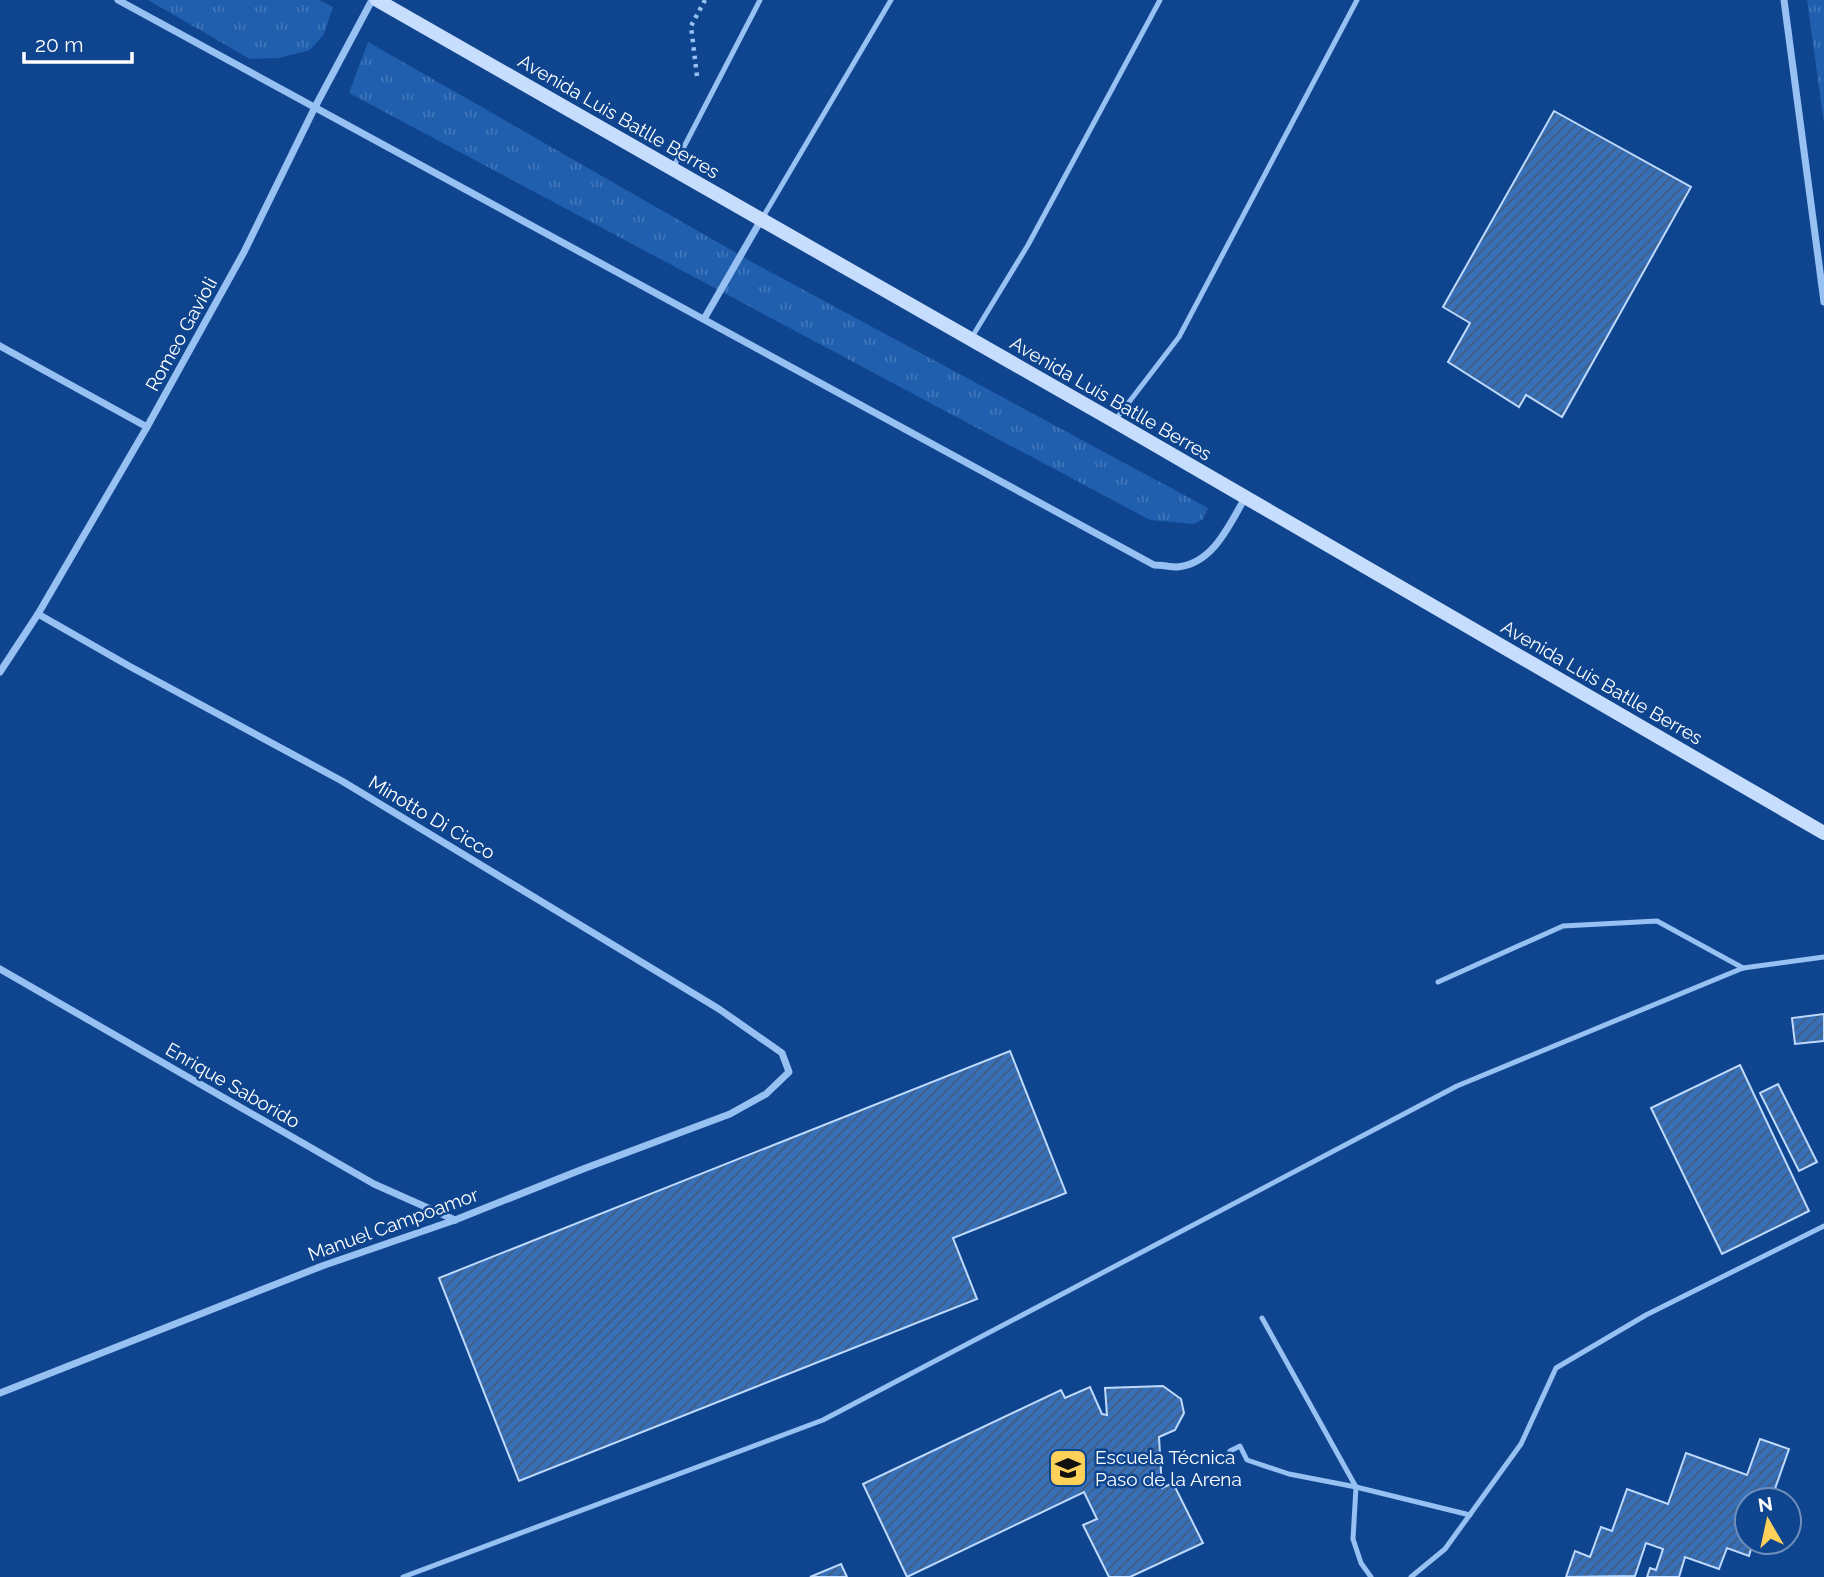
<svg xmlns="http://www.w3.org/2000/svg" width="1824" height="1577" viewBox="0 0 1824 1577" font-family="Raleway,sans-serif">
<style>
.grass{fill:url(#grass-tufts)}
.building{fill:url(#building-hatch);stroke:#bedafe;stroke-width:2}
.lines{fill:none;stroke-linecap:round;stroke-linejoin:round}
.path{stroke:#97c0f3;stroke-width:4.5;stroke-dasharray:3.5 5;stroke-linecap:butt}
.lane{stroke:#97c0f3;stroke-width:5}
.street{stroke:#97c0f3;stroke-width:7}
.secondary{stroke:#c6ddfd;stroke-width:14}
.labels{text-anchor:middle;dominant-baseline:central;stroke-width:5;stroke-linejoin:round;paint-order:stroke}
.street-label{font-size:19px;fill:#fff;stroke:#0f458e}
.poi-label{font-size:19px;fill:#fff;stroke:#0f458e;text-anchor:start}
</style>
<defs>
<pattern id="grass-tufts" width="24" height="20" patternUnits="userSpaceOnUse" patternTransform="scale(1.75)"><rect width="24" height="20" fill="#205fae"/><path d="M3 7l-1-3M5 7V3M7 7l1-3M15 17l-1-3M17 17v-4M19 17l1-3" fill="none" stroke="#4177ba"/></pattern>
<pattern id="building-hatch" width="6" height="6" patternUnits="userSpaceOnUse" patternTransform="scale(1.75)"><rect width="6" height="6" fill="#3770b8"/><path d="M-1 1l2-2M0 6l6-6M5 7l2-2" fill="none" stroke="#435c7d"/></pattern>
</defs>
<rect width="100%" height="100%" fill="#0f458e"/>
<!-- grass -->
<g class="grass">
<polygon points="148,0 319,0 333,7 324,34 310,50 279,58 250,59"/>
<polygon points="1807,0 1824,0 1824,124"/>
<polygon points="368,42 759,266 1208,508 1203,519 1194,524 1150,520 349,93"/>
</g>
<!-- building -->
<g class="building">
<polygon points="1554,111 1691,187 1562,417 1526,395 1519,407 1448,362 1470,323 1443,307"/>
<polygon points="1824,1014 1824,1041 1795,1044 1792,1018"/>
<polygon points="1010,1051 1066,1193 953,1238 977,1299 519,1481 439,1278"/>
<polygon points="1740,1065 1809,1211 1722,1254 1651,1108"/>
<polygon points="1778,1084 1817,1162 1799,1171 1760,1093"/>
<polygon points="1163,1386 1181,1399 1184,1413 1175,1430 1159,1437 1162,1488 1173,1483 1203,1543 1130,1577 1109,1577 1083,1525 1097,1519 1084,1492 907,1577 863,1484 1061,1390 1065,1398 1090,1387 1102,1414 1107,1415 1105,1388"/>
<polygon points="1760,1439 1789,1449 1771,1500 1747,1500 1747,1542 1753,1542 1749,1556 1727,1548 1719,1569 1685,1557 1679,1577 1647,1577 1650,1568 1656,1570 1663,1549 1646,1543 1635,1576 1566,1577 1575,1551 1590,1557 1601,1527 1612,1531 1627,1489 1668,1504 1686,1453 1747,1475"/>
<polygon points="841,1564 847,1577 810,1577"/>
</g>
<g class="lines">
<!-- path -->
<polyline class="path" points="697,76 691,26 705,0"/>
<!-- lane -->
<g class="lane">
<polyline points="674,166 760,0"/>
<polyline points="763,217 891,0"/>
<polyline points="972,337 1028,245 1160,0"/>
<polyline points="1116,419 1179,337 1357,0"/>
<polyline points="1438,982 1563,926 1657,921 1743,968"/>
<polyline points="1262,1318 1356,1487 1353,1539 1361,1563 1371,1577"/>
<polyline points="1230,1451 1240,1446 1247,1460 1289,1474 1356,1487 1470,1515"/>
<polyline points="403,1577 823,1420 1457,1086 1743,968 1824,957"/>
<polyline points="1411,1577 1445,1549 1521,1444 1556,1368 1646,1315 1824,1226"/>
</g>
<!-- street -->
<g class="street">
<path d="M118,0L1154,565C1162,565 1170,567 1177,567C1213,564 1229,525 1245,498"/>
<polyline points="1784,0 1824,302"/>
<polyline points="704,319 761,220"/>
<polyline points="0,346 147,427"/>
<polyline points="0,672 38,614 147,427 244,252 315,107 372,0"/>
<polyline points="0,969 374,1184 455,1220"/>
<polyline points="0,1393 322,1266 455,1220 583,1169 730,1114 766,1094 789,1072 782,1053 719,1009 342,781 129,666 38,614"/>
</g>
<!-- secondary -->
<polyline class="secondary" points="377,0 1114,421 1824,833"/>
</g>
<!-- icons -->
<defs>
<symbol id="school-square" viewBox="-11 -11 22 22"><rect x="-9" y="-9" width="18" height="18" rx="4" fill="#ffd159" stroke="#0f458e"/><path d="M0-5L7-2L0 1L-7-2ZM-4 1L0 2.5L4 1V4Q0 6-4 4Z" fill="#111"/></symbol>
</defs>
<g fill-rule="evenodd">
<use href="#school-square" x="1046" y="1446" width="44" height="44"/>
</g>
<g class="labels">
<!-- street labels -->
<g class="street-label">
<text transform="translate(619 116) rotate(30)">Avenida Luis Batlle Berres</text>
<text transform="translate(181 334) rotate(-61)">Romeo Gavioli</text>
<text transform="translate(1111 398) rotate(30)">Avenida Luis Batlle Berres</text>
<text transform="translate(1602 682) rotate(30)">Avenida Luis Batlle Berres</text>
<text transform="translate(432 817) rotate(31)">Minotto Di Cicco</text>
<text transform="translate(233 1085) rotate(30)">Enrique Saborido</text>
<text transform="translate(393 1224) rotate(-20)">Manuel Campoamor</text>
</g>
<!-- poi labels -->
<g class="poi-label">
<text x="1095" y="1457">Escuela Técnica<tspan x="1095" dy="22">Paso de la Arena</tspan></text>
</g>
</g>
<!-- north arrow -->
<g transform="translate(1768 1521) rotate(351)"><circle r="33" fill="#0f458e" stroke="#6f8fbb" stroke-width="2"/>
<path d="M0-5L12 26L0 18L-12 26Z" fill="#ffd159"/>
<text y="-10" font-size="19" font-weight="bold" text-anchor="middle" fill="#ffffff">N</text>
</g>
<!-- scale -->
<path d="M24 52v10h108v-10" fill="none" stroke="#ffffff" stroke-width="3.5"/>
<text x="35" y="52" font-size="21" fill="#ffffff" stroke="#0f458e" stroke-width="5" paint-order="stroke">20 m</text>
</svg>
